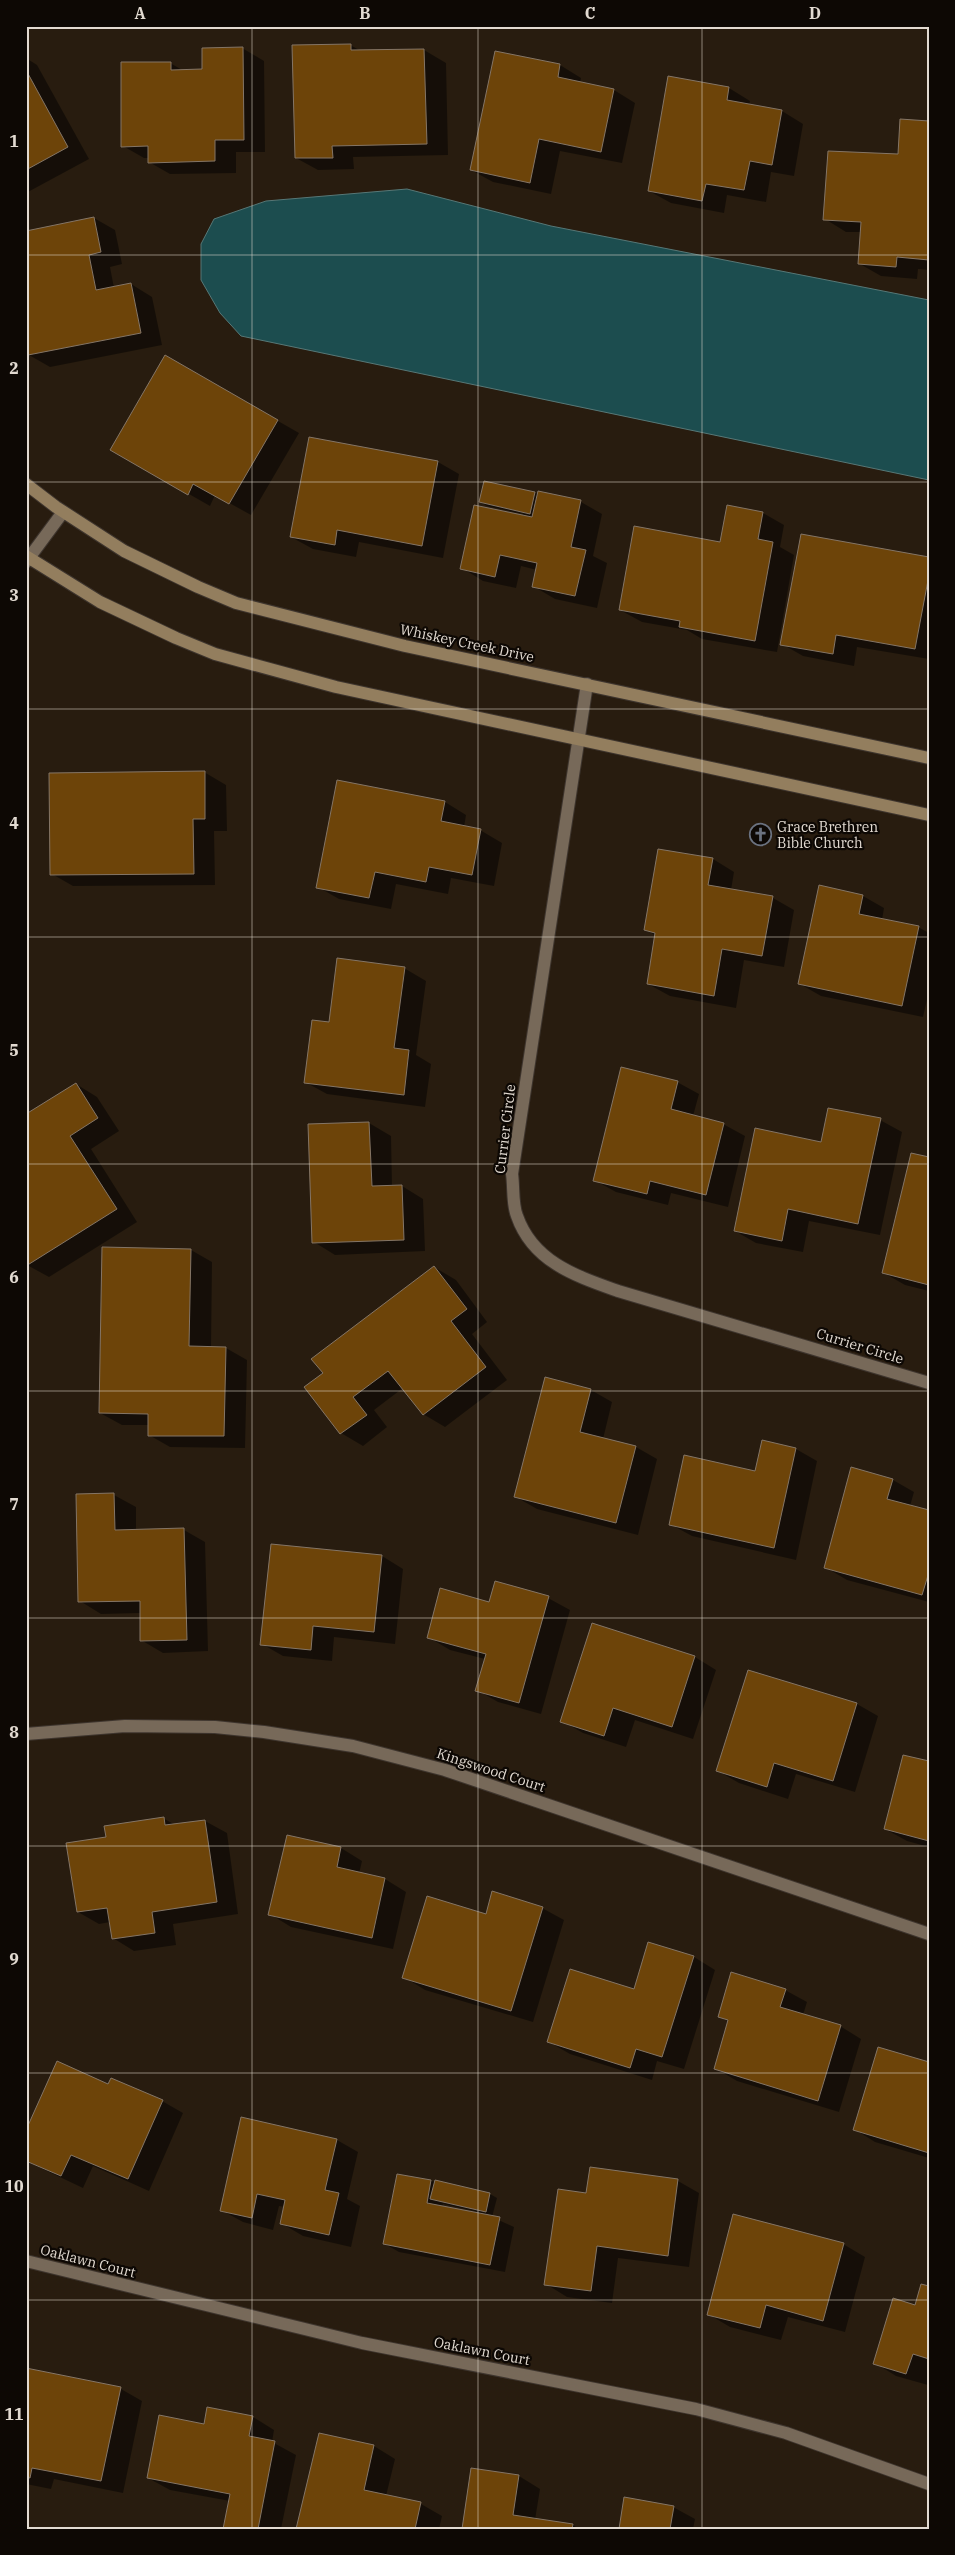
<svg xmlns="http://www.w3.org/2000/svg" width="955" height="2555" viewBox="0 0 955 2555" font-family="'IBM Plex Serif',serif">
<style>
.water{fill:#1c4d4f;stroke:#577776}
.shadow{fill:#0007;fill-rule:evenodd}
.building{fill:#6d4409;stroke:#847566}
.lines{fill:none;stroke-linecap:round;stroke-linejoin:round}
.street-casing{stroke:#3e352e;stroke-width:14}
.secondary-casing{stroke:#3e352e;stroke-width:14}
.street{stroke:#776959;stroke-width:12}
.secondary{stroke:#937e5e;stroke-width:12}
.grid{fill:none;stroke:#e2dad1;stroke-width:1;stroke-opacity:0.55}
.labels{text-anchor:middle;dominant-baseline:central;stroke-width:4.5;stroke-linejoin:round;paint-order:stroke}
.street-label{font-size:14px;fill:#e2dad1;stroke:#0d0804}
.poi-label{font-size:14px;fill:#e2dad1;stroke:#0d0804;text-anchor:start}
.neatline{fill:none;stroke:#e2dad1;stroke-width:2}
.grid-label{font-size:16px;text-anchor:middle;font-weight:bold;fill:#e2dad1}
</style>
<rect width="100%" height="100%" fill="#281c0f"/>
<!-- water -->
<polygon class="water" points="407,189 551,226 929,300 929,480 241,336 220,313 201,280 201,244 214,219 266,201"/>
<!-- shadow -->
<g class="shadow">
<polygon points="350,45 361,51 424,50 446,63 448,155 353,157 354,169 318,170 296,158"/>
<polygon points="242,48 264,61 265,152 236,152 236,173 170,174 149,162 149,158 144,158 123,146 170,63 184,71 203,70"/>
<polygon points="496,52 560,65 581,78 580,83 614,90 635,103 622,163 560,151 551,194 493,182 471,170"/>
<polygon points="26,58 37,65 89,159 26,193"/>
<polygon points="729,88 750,101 749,106 782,111 803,124 794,176 771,172 766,202 727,195 724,213 671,203 649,191"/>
<polygon points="929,122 929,270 918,269 917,279 881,276 860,264 861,232 846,232 825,219 899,156"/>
<polygon points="94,218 115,230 122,264 110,267 114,288 131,284 152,297 162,345 50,367 29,355 26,342 26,232"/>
<polygon points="165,356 299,433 251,515 215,495 210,506 112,450"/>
<polygon points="438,462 459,474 443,558 359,542 356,557 313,549 291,537"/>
<polygon points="534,493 581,502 602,514 593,556 607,563 597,608 555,599 533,586 537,570 521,566 516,588 483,581 462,568 523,516 523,514 487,506 480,502"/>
<polygon points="728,507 763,513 784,525 780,547 794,555 777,652 702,639 687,630 642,622 620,610 721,543"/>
<polygon points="929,558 929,659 857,647 854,666 803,656 782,644"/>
<polygon points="204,772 226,785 227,831 214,831 215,885 73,886 52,874"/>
<polygon points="338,782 445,802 466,815 464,827 480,830 502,843 494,886 451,878 448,894 396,884 391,909 339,899 318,887"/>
<polygon points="713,859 734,872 731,890 773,898 794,910 784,967 744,960 736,1008 670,996 648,984 656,936 645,929"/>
<polygon points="820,886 863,896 884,908 882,920 918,927 929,933 929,991 923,1017 821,996 800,984"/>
<polygon points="404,968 426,981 416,1055 431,1064 425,1107 327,1094 305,1082 330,1023"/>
<polygon points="677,1082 699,1094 693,1116 723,1124 745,1136 728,1207 671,1193 668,1205 616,1192 594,1180"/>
<polygon points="76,1084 97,1097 119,1131 91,1149 137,1222 49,1277 27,1265"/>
<polygon points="880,1120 902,1132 880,1235 809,1221 803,1252 756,1243 735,1231 821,1143"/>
<polygon points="369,1123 391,1136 392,1187 402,1186 423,1199 425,1251 335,1255 314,1242 310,1125"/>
<polygon points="929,1159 929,1291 905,1285 884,1273"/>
<polygon points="191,1250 212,1262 211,1348 226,1348 247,1360 245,1448 170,1447 149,1435 149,1425 122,1425 100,1413"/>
<polygon points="434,1267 456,1280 487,1322 472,1334 507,1380 445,1427 423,1414 403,1388 374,1410 387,1427 363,1446 341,1433 306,1388 324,1374"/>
<polygon points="591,1390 612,1402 603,1439 636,1447 657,1459 638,1535 537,1509 516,1497"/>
<polygon points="763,1442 796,1449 817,1461 796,1560 692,1536 670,1524 756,1472"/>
<polygon points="893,1480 914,1492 910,1506 929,1511 929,1602 847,1580 825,1567"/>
<polygon points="77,1495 114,1495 136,1507 136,1531 184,1530 205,1542 208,1651 163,1653 141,1640 141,1613 101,1614 80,1601"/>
<polygon points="382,1556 403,1569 395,1644 334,1637 332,1661 283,1656 262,1644"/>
<polygon points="548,1598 570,1610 541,1714 498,1702 477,1690 485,1659 450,1650 428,1637 490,1603"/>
<polygon points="593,1625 695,1657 716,1670 693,1739 635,1720 626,1747 583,1733 562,1721"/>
<polygon points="857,1704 878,1716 855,1792 796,1774 788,1799 739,1783 718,1771"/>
<polygon points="929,1763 929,1847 907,1841 885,1829"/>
<polygon points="163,1818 175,1825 205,1821 227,1833 238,1914 173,1924 176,1945 134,1951 113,1938 110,1922 99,1924 78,1912 107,1838"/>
<polygon points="288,1836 341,1848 362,1861 359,1874 385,1879 406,1892 393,1949 291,1927 270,1914"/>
<polygon points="542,1908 564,1920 533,2022 425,1990 404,1977 486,1915"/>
<polygon points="649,1943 694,1957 715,1970 684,2069 657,2061 652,2080 570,2054 549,2042 634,1991"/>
<polygon points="785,1990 807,2002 803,2015 840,2026 861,2039 839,2112 737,2081 715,2068 729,2022 719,2016"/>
<polygon points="929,2063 929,2158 875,2142 854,2129"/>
<polygon points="109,2086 162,2101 183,2113 149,2191 93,2166 83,2188 26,2161"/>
<polygon points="242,2119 337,2140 358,2152 347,2199 360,2206 351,2247 303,2236 281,2223 285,2207 279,2206 273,2230 243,2222 221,2210"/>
<path d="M431,2181L490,2194L497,2198L492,2217L514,2227L505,2272L399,2252L385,2244ZM443,2204L479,2212V2214L442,2207Z"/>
<polygon points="678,2181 699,2193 689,2267 618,2258 612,2303 567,2297 546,2284 587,2194"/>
<polygon points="843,2244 865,2257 845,2332 788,2317 781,2340 730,2327 708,2314"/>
<polygon points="929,2287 929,2383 928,2385 896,2376 875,2363"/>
<polygon points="26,2369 121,2389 142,2401 123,2493 54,2479 51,2489 26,2484"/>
<polygon points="208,2409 253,2417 274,2430 272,2442 296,2455 281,2529 224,2529 230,2501 170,2490 148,2478 205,2425"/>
<polygon points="374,2446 395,2459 386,2496 421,2504 442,2516 439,2529 298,2529"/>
<polygon points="519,2476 540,2489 535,2520 573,2525 579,2529 463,2529"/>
<polygon points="673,2507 695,2519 693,2529 621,2529"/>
</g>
<!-- building -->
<g class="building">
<polygon points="351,44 351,50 424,49 427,144 332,146 333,158 295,158 292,45"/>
<polygon points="243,47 244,140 215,140 215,161 148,163 148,146 121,147 121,62 171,62 171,70 202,69 202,48"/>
<polygon points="495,51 560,64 558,77 614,89 601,152 539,139 530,183 470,170"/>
<polygon points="26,70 68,147 26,170"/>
<polygon points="668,76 729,87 727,100 782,110 772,165 750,161 744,190 706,184 702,201 648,191"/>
<polygon points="900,119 929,121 929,260 897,257 896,267 858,264 861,222 823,220 828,151 898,154"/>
<polygon points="94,217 101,252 89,255 96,290 131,283 141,333 28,355 26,231"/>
<polygon points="165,355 278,420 229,504 193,484 188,495 110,450"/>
<polygon points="309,437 438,461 422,546 337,530 335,545 290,537"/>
<polygon points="484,481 535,492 530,514 479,502"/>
<polygon points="538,491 581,500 571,547 586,550 575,596 532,587 537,563 500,555 495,577 460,569 474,505 532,517"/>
<polygon points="727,505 763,512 758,539 773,542 755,641 679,627 680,621 619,610 634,526 720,542"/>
<polygon points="801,534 929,557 929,575 915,649 836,635 833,654 780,645"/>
<polygon points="205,771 205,819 193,819 194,874 50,875 49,773"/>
<polygon points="337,780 445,801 441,821 481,829 472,875 429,867 426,882 375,872 369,898 316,888"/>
<polygon points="658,849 713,858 708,885 773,896 762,956 722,949 714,996 647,984 655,933 644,930"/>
<polygon points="819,885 863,895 859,914 919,926 902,1006 798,984"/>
<polygon points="337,958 405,967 394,1048 409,1050 404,1095 304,1083 312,1020 329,1022"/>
<polygon points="621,1067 678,1081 671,1109 724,1123 706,1195 650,1181 647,1194 593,1181"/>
<polygon points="76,1083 98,1118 70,1136 117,1209 26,1266 26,1114"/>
<polygon points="828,1108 881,1118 858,1224 788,1209 782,1241 734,1231 755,1128 821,1142"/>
<polygon points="369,1122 372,1186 402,1185 404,1240 312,1243 308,1124"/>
<polygon points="911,1153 929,1157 929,1285 882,1273"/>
<polygon points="102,1247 191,1249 189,1346 226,1347 224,1436 148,1436 148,1414 99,1413"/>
<polygon points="434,1266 467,1309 451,1321 486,1367 423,1415 388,1371 353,1397 367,1415 340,1434 304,1387 323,1373 311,1359"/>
<polygon points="545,1377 591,1389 580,1432 636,1446 616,1523 514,1497"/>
<polygon points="762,1440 796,1448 774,1548 669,1525 684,1455 755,1471"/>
<polygon points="851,1467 893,1479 887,1499 929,1510 929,1572 922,1595 824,1568"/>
<polygon points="114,1493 115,1530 184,1528 187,1640 140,1641 140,1601 78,1602 76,1494"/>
<polygon points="271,1544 382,1555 374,1632 313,1626 311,1650 260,1645"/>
<polygon points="495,1581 549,1596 519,1703 475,1691 486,1654 427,1638 440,1588 489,1602"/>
<polygon points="592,1623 695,1656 672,1727 613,1708 604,1736 560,1722"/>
<polygon points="748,1670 857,1703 833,1781 774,1763 767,1787 716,1771"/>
<polygon points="903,1755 929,1761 929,1841 884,1829"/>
<polygon points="164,1817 165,1825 205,1820 217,1902 152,1912 155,1933 112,1939 107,1908 77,1912 66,1843 106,1837 104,1826"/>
<polygon points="287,1835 341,1847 337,1867 385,1878 372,1938 268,1915"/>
<polygon points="492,1891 543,1907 511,2011 402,1978 427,1896 486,1914"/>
<polygon points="648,1942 694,1956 662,2057 636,2049 630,2068 547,2042 570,1969 634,1989"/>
<polygon points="731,1972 786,1989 780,2007 841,2025 818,2101 714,2069 728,2020 718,2017"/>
<polygon points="878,2047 929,2062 929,2153 853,2130"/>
<polygon points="57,2061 108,2084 111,2078 163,2100 128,2179 71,2155 61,2176 26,2161 26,2130"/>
<polygon points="241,2117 337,2139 325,2190 339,2193 329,2235 280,2224 285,2200 257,2194 252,2218 220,2211"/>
<polygon points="590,2167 678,2179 668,2256 597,2246 591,2291 544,2285 558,2189 586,2193"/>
<polygon points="397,2174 431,2180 427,2203 500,2217 490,2265 383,2244"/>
<polygon points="435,2180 490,2193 486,2212 430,2199"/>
<polygon points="733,2214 844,2243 823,2321 766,2305 760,2328 707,2315"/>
<polygon points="921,2284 929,2286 929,2359 913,2354 906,2374 873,2364 893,2298 915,2305"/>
<polygon points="26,2368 121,2387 101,2481 32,2468 30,2478 26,2477"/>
<polygon points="207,2407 253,2416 249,2436 275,2441 258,2529 223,2529 230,2494 147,2478 159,2415 204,2424"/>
<polygon points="319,2433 374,2445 364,2490 421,2502 415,2529 296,2529"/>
<polygon points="471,2468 519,2475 513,2515 573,2524 572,2529 462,2529"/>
<polygon points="624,2497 674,2506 670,2529 619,2529"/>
</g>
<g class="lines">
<defs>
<g id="street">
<polyline points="26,562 63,512"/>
<path d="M587,684L512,1174C514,1187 512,1204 517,1216C533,1262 576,1276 618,1291L929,1383"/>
<polyline points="26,1734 125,1726 215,1727 264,1732 353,1746 445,1770 929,1934"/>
<polyline points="26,2261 362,2343 696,2409 786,2433 929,2484"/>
</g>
<g id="secondary">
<polyline points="26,484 56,507 124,551 198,587 236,603 405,646 929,758"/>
<polyline points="26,556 100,602 176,638 215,654 336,687 929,815"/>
</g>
</defs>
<!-- street casing -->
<use href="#street" class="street-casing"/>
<!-- secondary casing -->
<use href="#secondary" class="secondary-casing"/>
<!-- street -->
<use href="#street" class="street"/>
<!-- secondary -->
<use href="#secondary" class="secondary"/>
</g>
<!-- grid -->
<path class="grid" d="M252,26V2529M478,26V2529M702,26V2529M26,255H929M26,482H929M26,709H929M26,937H929M26,1164H929M26,1391H929M26,1618H929M26,1846H929M26,2073H929M26,2300H929"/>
<!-- icons -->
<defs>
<symbol id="church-ring" viewBox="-11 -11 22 22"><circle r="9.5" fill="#0d0804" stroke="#6b7280" stroke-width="1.5"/><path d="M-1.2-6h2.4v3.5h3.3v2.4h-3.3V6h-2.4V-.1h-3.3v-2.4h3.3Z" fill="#6b7280"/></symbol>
</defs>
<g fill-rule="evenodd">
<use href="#church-ring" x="748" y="822" width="25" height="25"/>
</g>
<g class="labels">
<!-- street labels -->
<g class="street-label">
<text transform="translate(467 643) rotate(12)">Whiskey Creek Drive</text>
<text transform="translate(505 1129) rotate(-83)">Currier Circle</text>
<text transform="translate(860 1346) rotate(17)">Currier Circle</text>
<text transform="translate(491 1770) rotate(18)">Kingswood Court</text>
<text transform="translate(88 2261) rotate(14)">Oaklawn Court</text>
<text transform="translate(482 2351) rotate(11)">Oaklawn Court</text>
</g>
<!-- poi labels -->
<g class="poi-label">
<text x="777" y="827">Grace Brethren<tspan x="777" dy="16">Bible Church</tspan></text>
</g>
</g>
<!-- border -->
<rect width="955" height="2555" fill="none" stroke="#0d0804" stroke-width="55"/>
<rect x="28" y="28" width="900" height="2500" class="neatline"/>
<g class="grid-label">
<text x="140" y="19">A</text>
<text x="365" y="19">B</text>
<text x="590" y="19">C</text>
<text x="815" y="19">D</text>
<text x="14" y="147">1</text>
<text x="14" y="374">2</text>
<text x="14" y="601">3</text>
<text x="14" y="829">4</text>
<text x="14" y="1056">5</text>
<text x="14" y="1283">6</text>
<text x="14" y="1510">7</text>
<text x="14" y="1738">8</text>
<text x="14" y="1965">9</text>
<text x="14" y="2192">10</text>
<text x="14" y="2420">11</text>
</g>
</svg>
